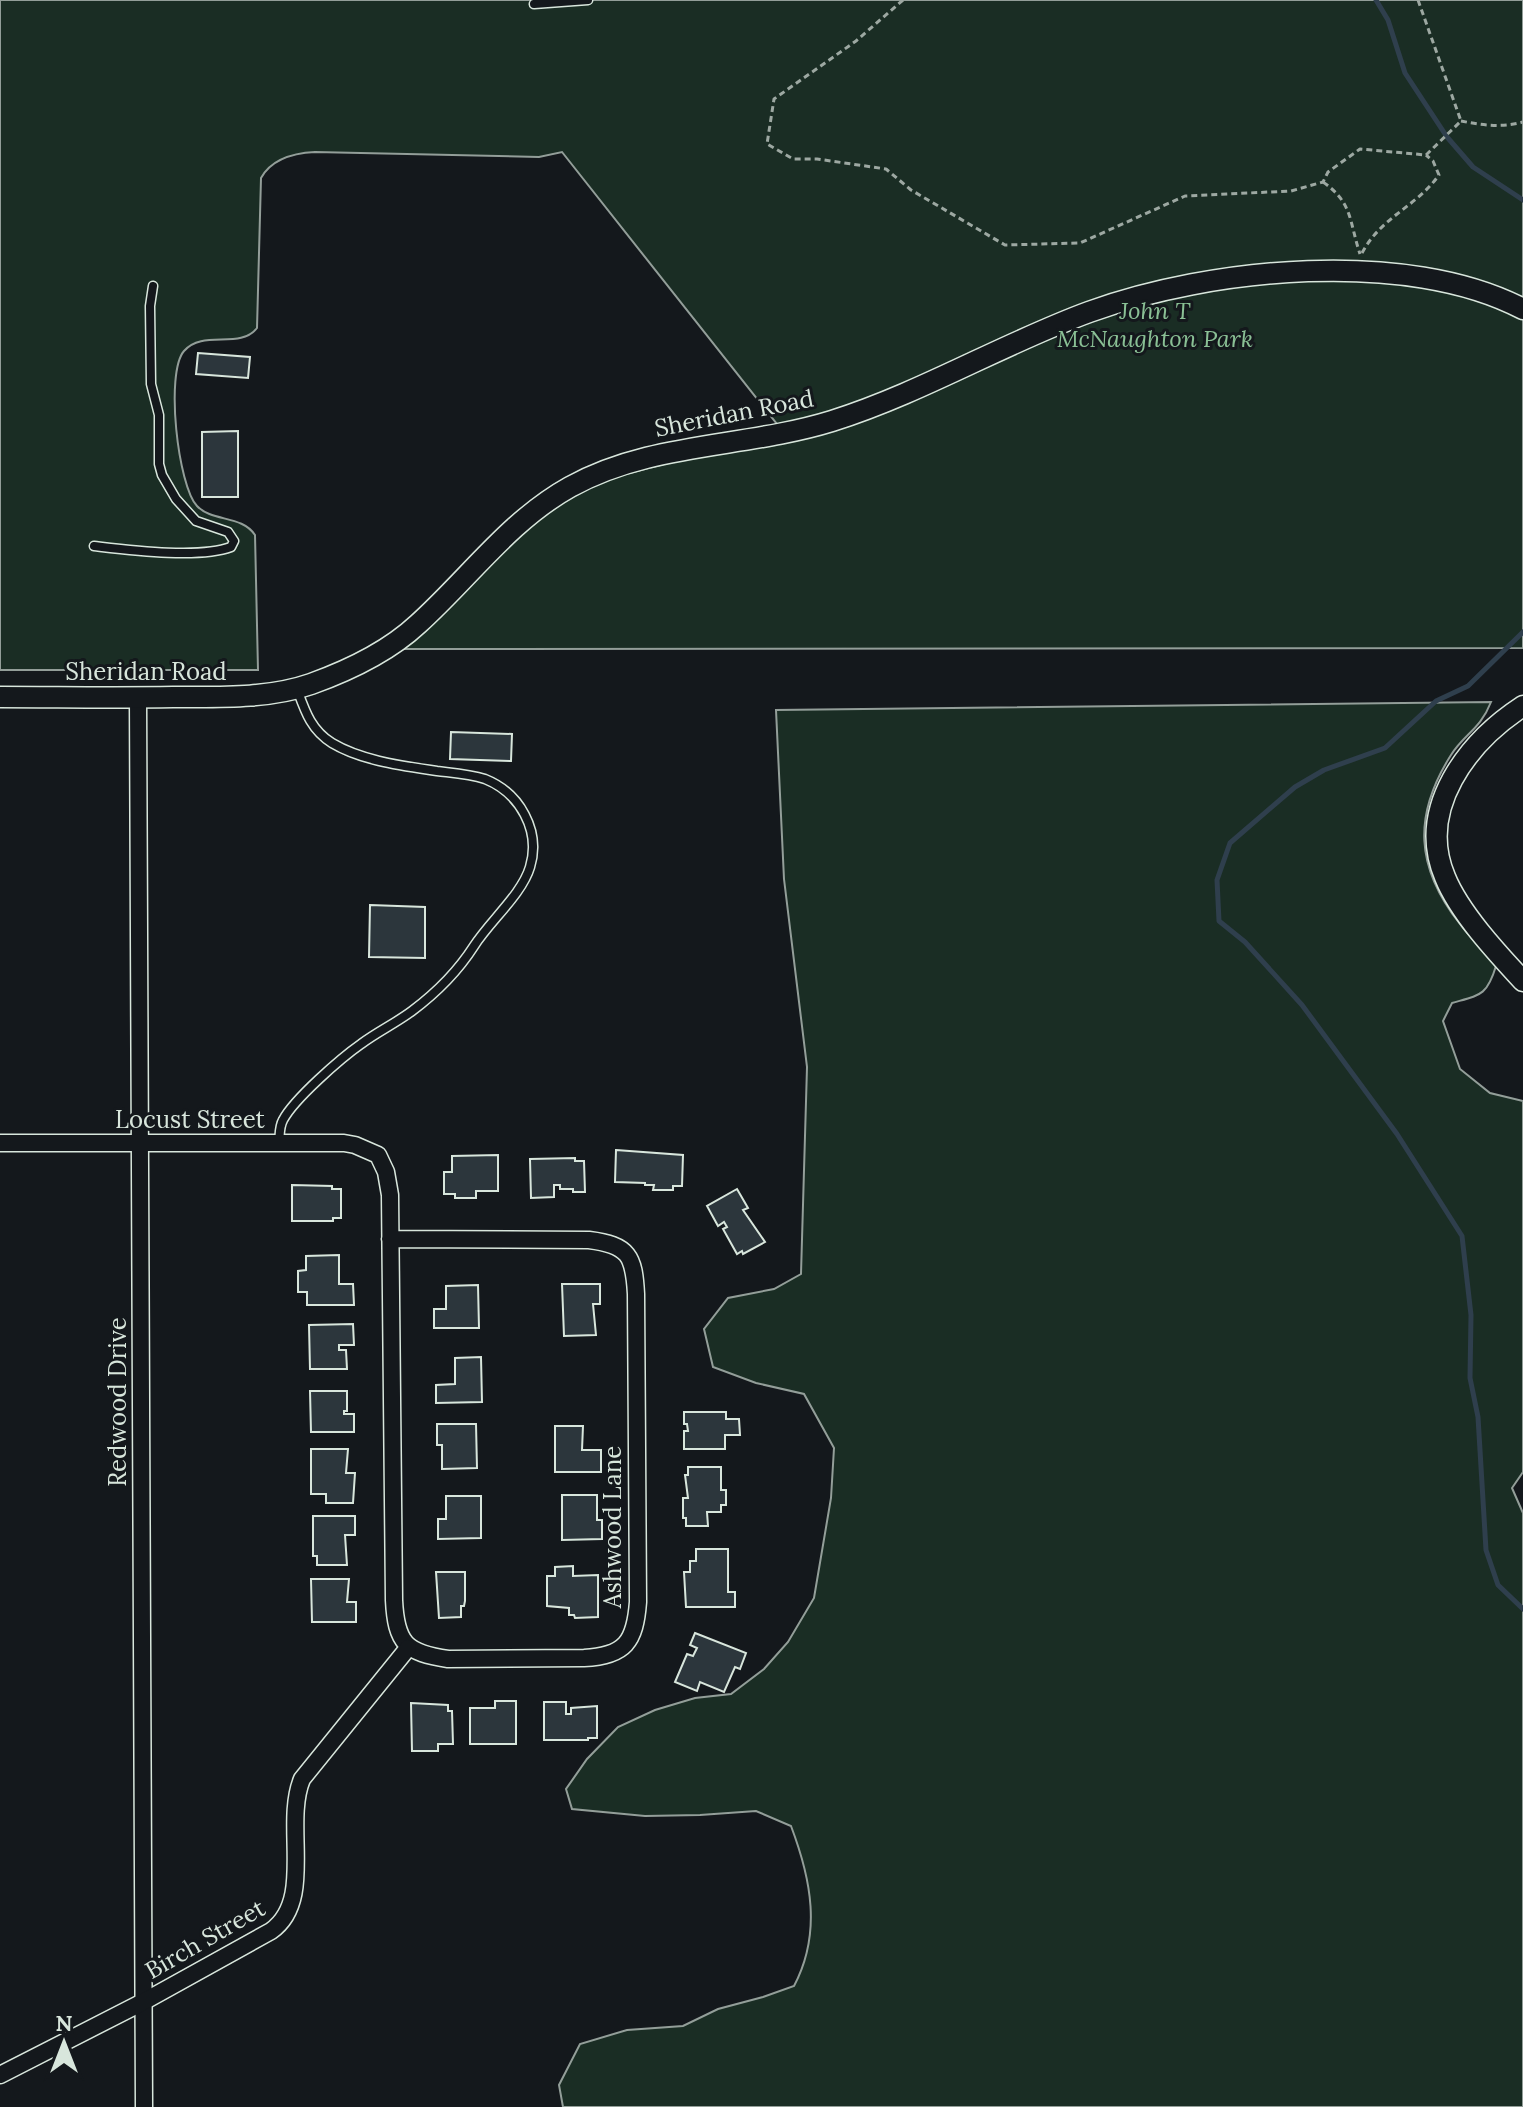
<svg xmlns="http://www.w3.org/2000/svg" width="1523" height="2107" viewBox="0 0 1523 2107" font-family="Lora,serif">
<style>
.green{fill:#1a2d24;stroke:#939e99;stroke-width:2}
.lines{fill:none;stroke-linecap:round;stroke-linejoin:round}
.stream{stroke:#2f3f4d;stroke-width:5}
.building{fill:#2c363c;stroke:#d8e6dc;stroke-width:2}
.service-casing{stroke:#d8e6dc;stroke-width:11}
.minor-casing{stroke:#d8e6dc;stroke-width:19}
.tertiary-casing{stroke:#d8e6dc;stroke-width:23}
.path{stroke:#9da8a2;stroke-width:3;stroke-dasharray:6 4;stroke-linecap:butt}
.service{stroke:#14181c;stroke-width:8}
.minor{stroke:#14181c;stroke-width:16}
.tertiary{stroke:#14181c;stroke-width:20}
.labels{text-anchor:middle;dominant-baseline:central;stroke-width:6;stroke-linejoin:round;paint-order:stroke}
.park-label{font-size:24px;font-style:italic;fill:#8ac095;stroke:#14181c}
.street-label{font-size:24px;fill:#d8e6dc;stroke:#14181c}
</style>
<rect width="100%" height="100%" fill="#14181c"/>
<!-- green -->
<g class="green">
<path d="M0,0H1523V648L385,649L564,490L784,433L562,152L539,157L315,152C295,153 272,158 261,178L257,328C240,350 203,329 184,351C165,373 178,486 197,506C212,522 242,515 255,535L258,670H0Z"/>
<path d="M1491,702C1480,730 1465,733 1451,755C1413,815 1415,867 1460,924C1471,939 1485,951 1496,966C1487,996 1480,995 1452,1003L1443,1021L1460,1069L1490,1093L1523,1101V1472L1512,1488L1523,1513V2107H563L559,2085L580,2044L627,2030L683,2026L718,2009L763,1997L794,1986C822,1933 811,1879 791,1826L756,1811L700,1815L645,1816L572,1809L566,1789L587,1759L618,1727L655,1710L695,1698L731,1694L764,1669L788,1642L814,1598L831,1498L834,1448L804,1394L756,1383L713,1367L704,1329L728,1298L774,1289L801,1274L807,1067L784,879L776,710Z"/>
</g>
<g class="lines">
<!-- stream -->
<g class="stream">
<polyline points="1376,0 1388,20 1405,73 1447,137 1473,167 1523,200"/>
<polyline points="1523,632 1468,686 1436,701 1385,748 1324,770 1295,787 1230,843 1217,880 1219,921 1245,942 1302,1005 1397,1134 1462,1236 1471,1315 1470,1378 1478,1417 1486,1550 1498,1585 1523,1609"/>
</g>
</g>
<!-- building -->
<g class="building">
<polygon points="198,353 250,357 248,378 196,374"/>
<polygon points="238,431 238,497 202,497 202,432"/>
<polygon points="451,732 512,734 511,761 450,759"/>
<polygon points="370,905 425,907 425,958 369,957"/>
<polygon points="616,1150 683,1155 682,1186 673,1186 673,1190 653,1190 654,1185 645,1185 645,1183 615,1182"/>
<polygon points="498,1155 498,1191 476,1191 476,1198 455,1198 455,1194 444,1194 444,1172 452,1172 452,1156"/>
<polygon points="575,1158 575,1161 584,1161 585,1192 573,1192 573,1189 560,1189 560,1185 554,1185 554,1197 531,1198 530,1159"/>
<polygon points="292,1185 332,1186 332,1189 341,1189 341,1218 333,1218 333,1221 292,1221"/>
<polygon points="737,1189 748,1208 743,1210 765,1242 743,1254 742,1251 737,1254 723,1229 727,1227 724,1222 718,1226 707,1206"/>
<polygon points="339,1255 339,1284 353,1284 354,1305 307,1305 307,1292 298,1292 298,1271 306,1270 306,1256"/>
<polygon points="562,1284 600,1284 600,1304 593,1304 596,1335 564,1336"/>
<polygon points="478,1285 479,1328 434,1328 434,1309 446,1309 446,1286"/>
<polygon points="353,1324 354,1345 339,1345 339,1350 346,1350 347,1369 310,1369 309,1325"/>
<polygon points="481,1357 482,1402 436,1403 436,1385 455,1384 455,1358"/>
<polygon points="310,1391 347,1391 347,1411 344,1411 344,1414 354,1414 354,1432 311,1432"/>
<polygon points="684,1412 726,1412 726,1419 739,1419 740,1435 725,1435 725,1449 684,1449 684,1431 688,1431 687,1424 684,1424"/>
<polygon points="437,1424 476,1424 477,1468 442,1469 442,1445 437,1445"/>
<polygon points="555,1426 583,1426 582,1450 601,1450 601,1472 555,1472"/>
<polygon points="311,1449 348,1449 346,1473 355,1473 353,1503 326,1503 326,1494 311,1494"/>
<polygon points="688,1467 721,1467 721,1490 726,1490 726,1505 721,1505 721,1512 707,1512 708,1526 686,1526 686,1518 683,1518 683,1498 688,1498 685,1475 688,1475"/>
<polygon points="562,1495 597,1495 597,1520 602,1520 602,1539 562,1540"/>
<polygon points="446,1496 481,1496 481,1538 438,1539 438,1519 446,1519"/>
<polygon points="313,1516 355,1516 355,1535 345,1535 347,1565 317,1565 317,1556 313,1556"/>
<polygon points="696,1549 728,1549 728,1592 735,1592 735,1607 686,1607 684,1572 690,1572 690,1561 696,1561"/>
<polygon points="573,1566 573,1576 598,1575 598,1617 575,1618 574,1615 569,1615 569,1608 547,1606 547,1576 555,1576 555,1567"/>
<polygon points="436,1572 465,1572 465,1601 464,1606 461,1606 461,1617 439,1618"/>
<polygon points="311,1579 349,1579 347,1602 356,1602 356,1622 312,1622"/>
<polygon points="695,1633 746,1653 740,1669 735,1667 724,1692 700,1682 697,1691 675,1682 687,1654 693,1656 697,1648 690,1645"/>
<polygon points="495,1701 516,1701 516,1744 470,1744 470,1708 495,1708"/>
<polygon points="544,1702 566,1702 566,1714 571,1714 571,1708 597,1706 597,1738 588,1738 588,1740 544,1740"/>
<polygon points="411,1703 448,1705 448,1711 452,1711 453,1744 438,1744 438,1751 412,1751"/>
</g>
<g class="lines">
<defs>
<g id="service">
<polyline points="534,4 588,0"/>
<path d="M94,546C129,550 199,559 231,547L234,541L228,532L196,521L176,499L162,475L159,464V415L151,384L150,306L153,286"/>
<path d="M279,1143C280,1135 279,1127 283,1120C294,1099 341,1058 361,1044C377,1032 396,1023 412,1011C436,993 458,971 474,946C490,921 522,894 530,867C541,831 520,793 485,779C469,774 453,773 437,771C404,766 362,761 332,743C311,730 305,711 297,689"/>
</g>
<g id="minor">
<polyline points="138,697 144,2107"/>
<path d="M0,1143H344L355,1145L378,1155L386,1172L390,1195L394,1600C396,1643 406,1653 448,1659L584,1658C625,1656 635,1642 638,1602L636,1294C634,1256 629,1245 589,1240L390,1239"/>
<path d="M0,2075L143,2002L271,1931C315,1900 283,1825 302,1779L408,1648"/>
</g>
<g id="tertiary">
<path d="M0,697C58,697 115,698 173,697C218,697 268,699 311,684C350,670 388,652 418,624C469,578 509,521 570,487C651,442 745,448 832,421C921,393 1002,344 1089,312C1210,268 1407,248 1523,309"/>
<path d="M1523,706C1468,742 1416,808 1445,877C1459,912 1497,953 1523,981"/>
</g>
</defs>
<!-- service casing -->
<use href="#service" class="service-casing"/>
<!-- minor casing -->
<use href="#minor" class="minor-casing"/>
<!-- tertiary casing -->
<use href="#tertiary" class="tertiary-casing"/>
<!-- path -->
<g class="path">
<polyline points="903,0 856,41 774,99 767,144 793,159 817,159 886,169 911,190 1005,245 1080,243 1185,196 1291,191 1323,182 1328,172 1360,149 1426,155 1461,121"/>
<polyline points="1418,0 1461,121"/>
<path d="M1461,121C1481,125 1502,128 1523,122"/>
<path d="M1323,182C1353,203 1349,221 1360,254"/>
<path d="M1362,253C1381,217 1416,207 1439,175L1433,161L1426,155"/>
</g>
<!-- service -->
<use href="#service" class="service"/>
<!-- minor -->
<use href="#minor" class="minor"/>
<!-- tertiary -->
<use href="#tertiary" class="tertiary"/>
</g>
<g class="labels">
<!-- park labels -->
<g class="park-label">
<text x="1155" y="310">John T<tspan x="1155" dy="28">McNaughton Park</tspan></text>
</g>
<!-- street labels -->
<g class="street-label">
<text transform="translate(734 413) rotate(-11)">Sheridan Road</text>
<text x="146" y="671">Sheridan Road</text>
<text x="190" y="1119">Locust Street</text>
<text transform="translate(117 1402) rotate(-90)">Redwood Drive</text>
<text transform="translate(612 1527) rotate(-90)">Ashwood Lane</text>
<text transform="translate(205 1939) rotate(-30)">Birch Street</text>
</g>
</g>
<!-- north arrow -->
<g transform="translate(64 2043)" stroke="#14181c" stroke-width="6" paint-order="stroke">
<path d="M0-6L14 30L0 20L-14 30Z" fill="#d8e6dc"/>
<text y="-12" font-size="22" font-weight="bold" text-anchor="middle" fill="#d8e6dc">N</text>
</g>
</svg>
